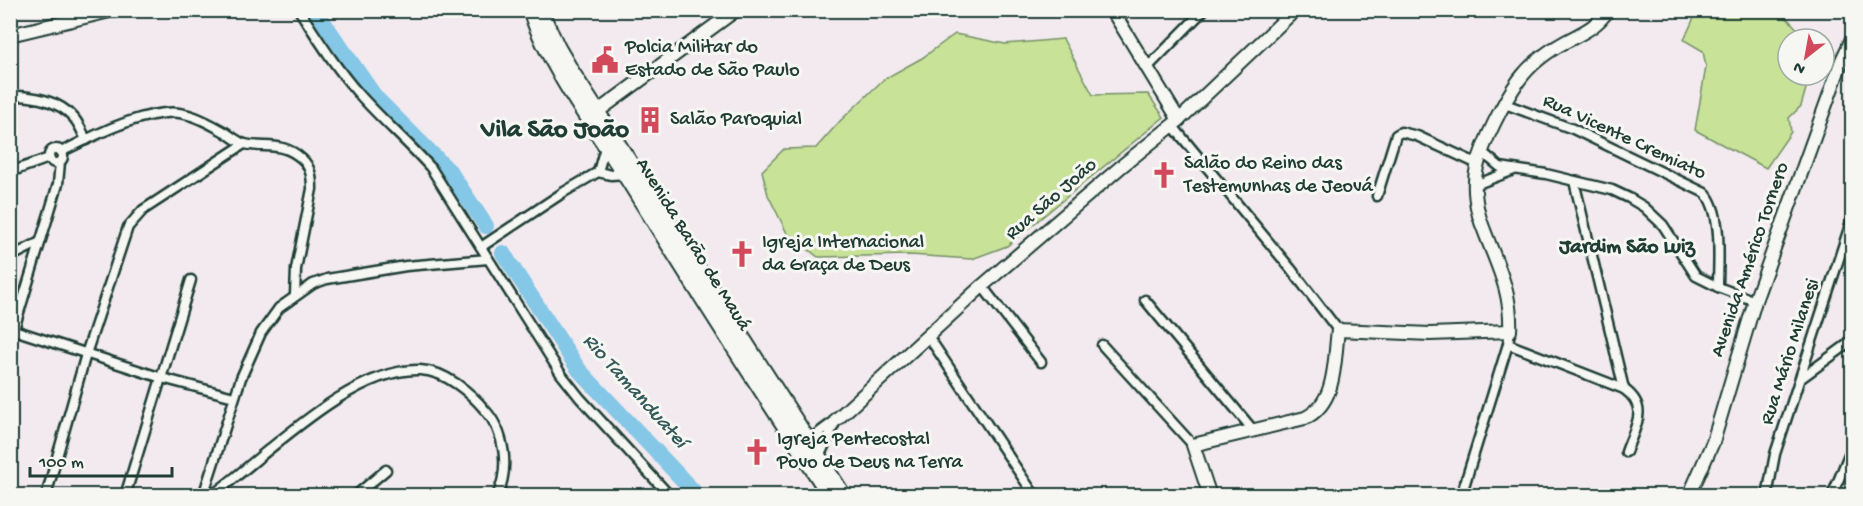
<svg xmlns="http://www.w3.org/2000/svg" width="1863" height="506" viewBox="0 0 1863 506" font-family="'Gochi Hand',sans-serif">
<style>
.green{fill:#c8e298;stroke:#749066;stroke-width:1.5}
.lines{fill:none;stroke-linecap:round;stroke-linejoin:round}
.river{stroke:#85c7e6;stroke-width:16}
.street-casing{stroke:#1f3d34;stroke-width:13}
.secondary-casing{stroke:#1f3d34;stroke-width:16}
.primary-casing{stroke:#1f3d34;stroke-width:18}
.street{stroke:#f6f6f2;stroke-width:8}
.secondary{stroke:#f6f6f2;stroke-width:12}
.primary{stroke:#f6f6f2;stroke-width:14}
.labels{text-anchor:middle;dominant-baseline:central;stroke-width:6;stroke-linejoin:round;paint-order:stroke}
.poi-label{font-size:20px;fill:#1f3d34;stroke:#f6f6f2;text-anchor:start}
.street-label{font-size:20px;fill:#1f3d34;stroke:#f6f6f2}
.neighbourhood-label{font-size:21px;font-weight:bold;fill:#1f3d34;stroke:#f6f6f2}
.water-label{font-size:21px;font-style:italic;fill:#335958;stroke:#f6f6f2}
.district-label{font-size:26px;font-weight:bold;fill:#1f3d34;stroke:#f6f6f2}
</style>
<rect width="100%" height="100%" fill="#f2eaef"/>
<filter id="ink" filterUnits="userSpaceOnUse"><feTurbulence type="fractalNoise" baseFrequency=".0167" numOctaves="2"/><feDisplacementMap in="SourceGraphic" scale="12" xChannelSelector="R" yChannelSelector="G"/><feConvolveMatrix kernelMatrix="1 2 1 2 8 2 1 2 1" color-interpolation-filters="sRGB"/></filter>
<g filter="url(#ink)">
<!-- green -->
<g class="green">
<polygon points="1697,11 1780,11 1807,39 1788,39 1788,75 1810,75 1801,106 1789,118 1791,132 1766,168 1695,130 1706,67 1703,51 1684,40"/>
<polygon points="955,34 1005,44 1063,39 1093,95 1148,94 1164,117 1007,246 972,259 910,255 818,257 787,233 768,195 762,171 784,149 816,148 840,121 884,79 922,58"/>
</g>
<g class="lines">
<!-- river -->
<g class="river">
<polyline points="315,10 376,98 450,172 486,226"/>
<polyline points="503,253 579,370 698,496"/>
</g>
<defs>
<g id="street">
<path d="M299,10C318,39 336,68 359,94C382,120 408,142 431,168L561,374L580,398L670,496"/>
<polyline points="1148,67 1204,10"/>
<path d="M10,96C32,95 60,101 74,118C79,124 83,133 86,140"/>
<path d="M1505,104L1573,129L1705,193C1723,213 1718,262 1718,287"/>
<polyline points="1172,125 1291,269 1338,330"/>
<circle cx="56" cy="156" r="7"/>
<path d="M61,152C93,136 129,117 165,113C187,110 207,122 225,132C231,136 238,142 245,144C267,149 282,141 302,159C311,167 312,178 312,189L296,269L295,295"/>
<polyline points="1482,152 1500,167 1546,174 1612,190 1629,198 1644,207 1663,225 1696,276 1718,287 1755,301"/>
<polyline points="10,172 49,158"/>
<polyline points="598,172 605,147"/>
<polyline points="1574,181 1624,389"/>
<polyline points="1475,185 1514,170"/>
<polyline points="1377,196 1396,135 1401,132 1417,136 1478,164"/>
<polyline points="481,247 564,192 598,172 611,175 626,174"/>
<polyline points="10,257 40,242"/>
<polyline points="982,286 1041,362"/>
<polyline points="1145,300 1253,430"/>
<polyline points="14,330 162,378 234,397"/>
<polyline points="928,336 1035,496"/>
<polyline points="10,342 58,184 60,162"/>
<path d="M1508,344L1624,389C1650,408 1635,426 1626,452"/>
<polyline points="1102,345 1193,445"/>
<polyline points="1800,379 1852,341"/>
<polyline points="805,443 836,420"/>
<polyline points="819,457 834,425"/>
<polyline points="46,496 86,354 128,227 143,210 244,144"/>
<polyline points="125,496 191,280"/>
<polyline points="203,496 241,378 261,333 279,308 313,284 327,279 406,266 488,259"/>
<path d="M211,496C265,457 351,367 420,370C445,371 470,392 485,410C505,432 510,468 497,496"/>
<polyline points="355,496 386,470"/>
<polyline points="1461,496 1508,344 1510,331"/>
<polyline points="1767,496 1775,454 1852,219"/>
<polyline points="1832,496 1852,447"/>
</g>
<g id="secondary">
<polyline points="1112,10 1179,120"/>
<polyline points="10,35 114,10"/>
<polyline points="597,112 736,10"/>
<polyline points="836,420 982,286 1123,165 1179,120 1295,10"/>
<path d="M1210,496L1193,445L1305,418C1337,403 1334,360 1338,330L1430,334L1510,331C1512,292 1497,265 1484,230C1476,211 1472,186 1477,167C1483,142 1504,101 1519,80C1530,65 1548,51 1565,42C1582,33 1597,27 1608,10"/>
<polyline points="1689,496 1713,442 1755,301 1842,60 1852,39"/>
</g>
<g id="primary">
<path d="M530,10C551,71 594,127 628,180C694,286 761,391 830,496"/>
<polyline points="540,10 558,48 572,72 844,496"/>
</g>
</defs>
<!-- street casing -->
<use href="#street" class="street-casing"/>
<!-- secondary casing -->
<use href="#secondary" class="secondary-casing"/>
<!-- primary casing -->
<use href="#primary" class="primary-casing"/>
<!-- street -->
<use href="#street" class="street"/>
<!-- secondary -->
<use href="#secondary" class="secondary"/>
<!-- primary -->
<use href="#primary" class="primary"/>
</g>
</g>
<!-- icons -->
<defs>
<symbol id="civic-bare" viewBox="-9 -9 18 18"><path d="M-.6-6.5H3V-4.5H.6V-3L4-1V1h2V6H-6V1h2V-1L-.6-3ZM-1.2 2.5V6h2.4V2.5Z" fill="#d1495b" stroke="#f6f6f2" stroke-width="2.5" paint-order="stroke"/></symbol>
<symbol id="building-bare" viewBox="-9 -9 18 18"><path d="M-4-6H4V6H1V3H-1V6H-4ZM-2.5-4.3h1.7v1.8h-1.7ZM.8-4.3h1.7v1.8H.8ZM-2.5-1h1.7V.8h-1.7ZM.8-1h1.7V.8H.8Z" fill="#d1495b" stroke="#f6f6f2" stroke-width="2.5" paint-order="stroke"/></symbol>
<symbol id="church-bare" viewBox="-9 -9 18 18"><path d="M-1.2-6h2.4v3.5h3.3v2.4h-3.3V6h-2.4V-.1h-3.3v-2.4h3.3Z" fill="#d1495b" stroke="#f6f6f2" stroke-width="2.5" paint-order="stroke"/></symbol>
</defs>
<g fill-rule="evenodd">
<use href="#civic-bare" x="586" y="41" width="38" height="38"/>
<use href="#building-bare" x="631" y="101" width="38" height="38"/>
<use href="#church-bare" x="1145" y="156" width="38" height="38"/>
<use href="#church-bare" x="723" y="235" width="38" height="38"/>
<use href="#church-bare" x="738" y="433" width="38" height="38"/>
</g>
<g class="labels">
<!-- poi labels -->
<g class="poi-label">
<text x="625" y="48">Polcia Militar do<tspan x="625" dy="23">Estado de São Paulo</tspan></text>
<text x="670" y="120">Salão Paroquial</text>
<text x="1184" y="164">Salão do Reino das<tspan x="1184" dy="23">Testemunhas de Jeová</tspan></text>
<text x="762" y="243">Igreja Internacional<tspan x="762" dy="23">da Graça de Deus</tspan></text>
<text x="777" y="440">Igreja Pentecostal<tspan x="777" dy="23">Povo de Deus na Terra</tspan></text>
</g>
<!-- street labels -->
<g class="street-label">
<text transform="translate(1624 138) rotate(25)">Rua Vicente Cremiato</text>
<text transform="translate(1052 200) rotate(-41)">Rua São João</text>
<text transform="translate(692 245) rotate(58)">Avenida Barão de Mauá</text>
<text transform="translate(1751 260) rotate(-71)">Avenida Américo Tornero</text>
<text transform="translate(1791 352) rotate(-72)">Rua Mário Milanesi</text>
</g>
<!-- neighbourhood labels -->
<g class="neighbourhood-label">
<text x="1627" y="248">Jardim São Luiz</text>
</g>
<!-- water labels -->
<g class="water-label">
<text transform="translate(634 392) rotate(48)">Rio Tamanduateí</text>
</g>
<!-- district labels -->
<g class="district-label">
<text x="555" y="131">Vila São João</text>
</g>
</g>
<!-- margin -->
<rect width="1863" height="506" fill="none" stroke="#f6f6f2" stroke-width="36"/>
<rect x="18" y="18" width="1827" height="470" fill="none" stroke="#1f3d34" stroke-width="2" filter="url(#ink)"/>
<!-- north arrow -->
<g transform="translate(1806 57) rotate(211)"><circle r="28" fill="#f6f6f2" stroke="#a0aca6" stroke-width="1.5"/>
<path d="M0-4.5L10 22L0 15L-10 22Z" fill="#d1495b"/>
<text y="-9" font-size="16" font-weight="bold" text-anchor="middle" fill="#1f3d34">N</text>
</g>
<!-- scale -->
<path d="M30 467v9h142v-9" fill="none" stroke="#1f3d34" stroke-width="3"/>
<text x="39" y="467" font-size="18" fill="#1f3d34" stroke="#f6f6f2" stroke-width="4.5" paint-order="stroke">100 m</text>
</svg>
